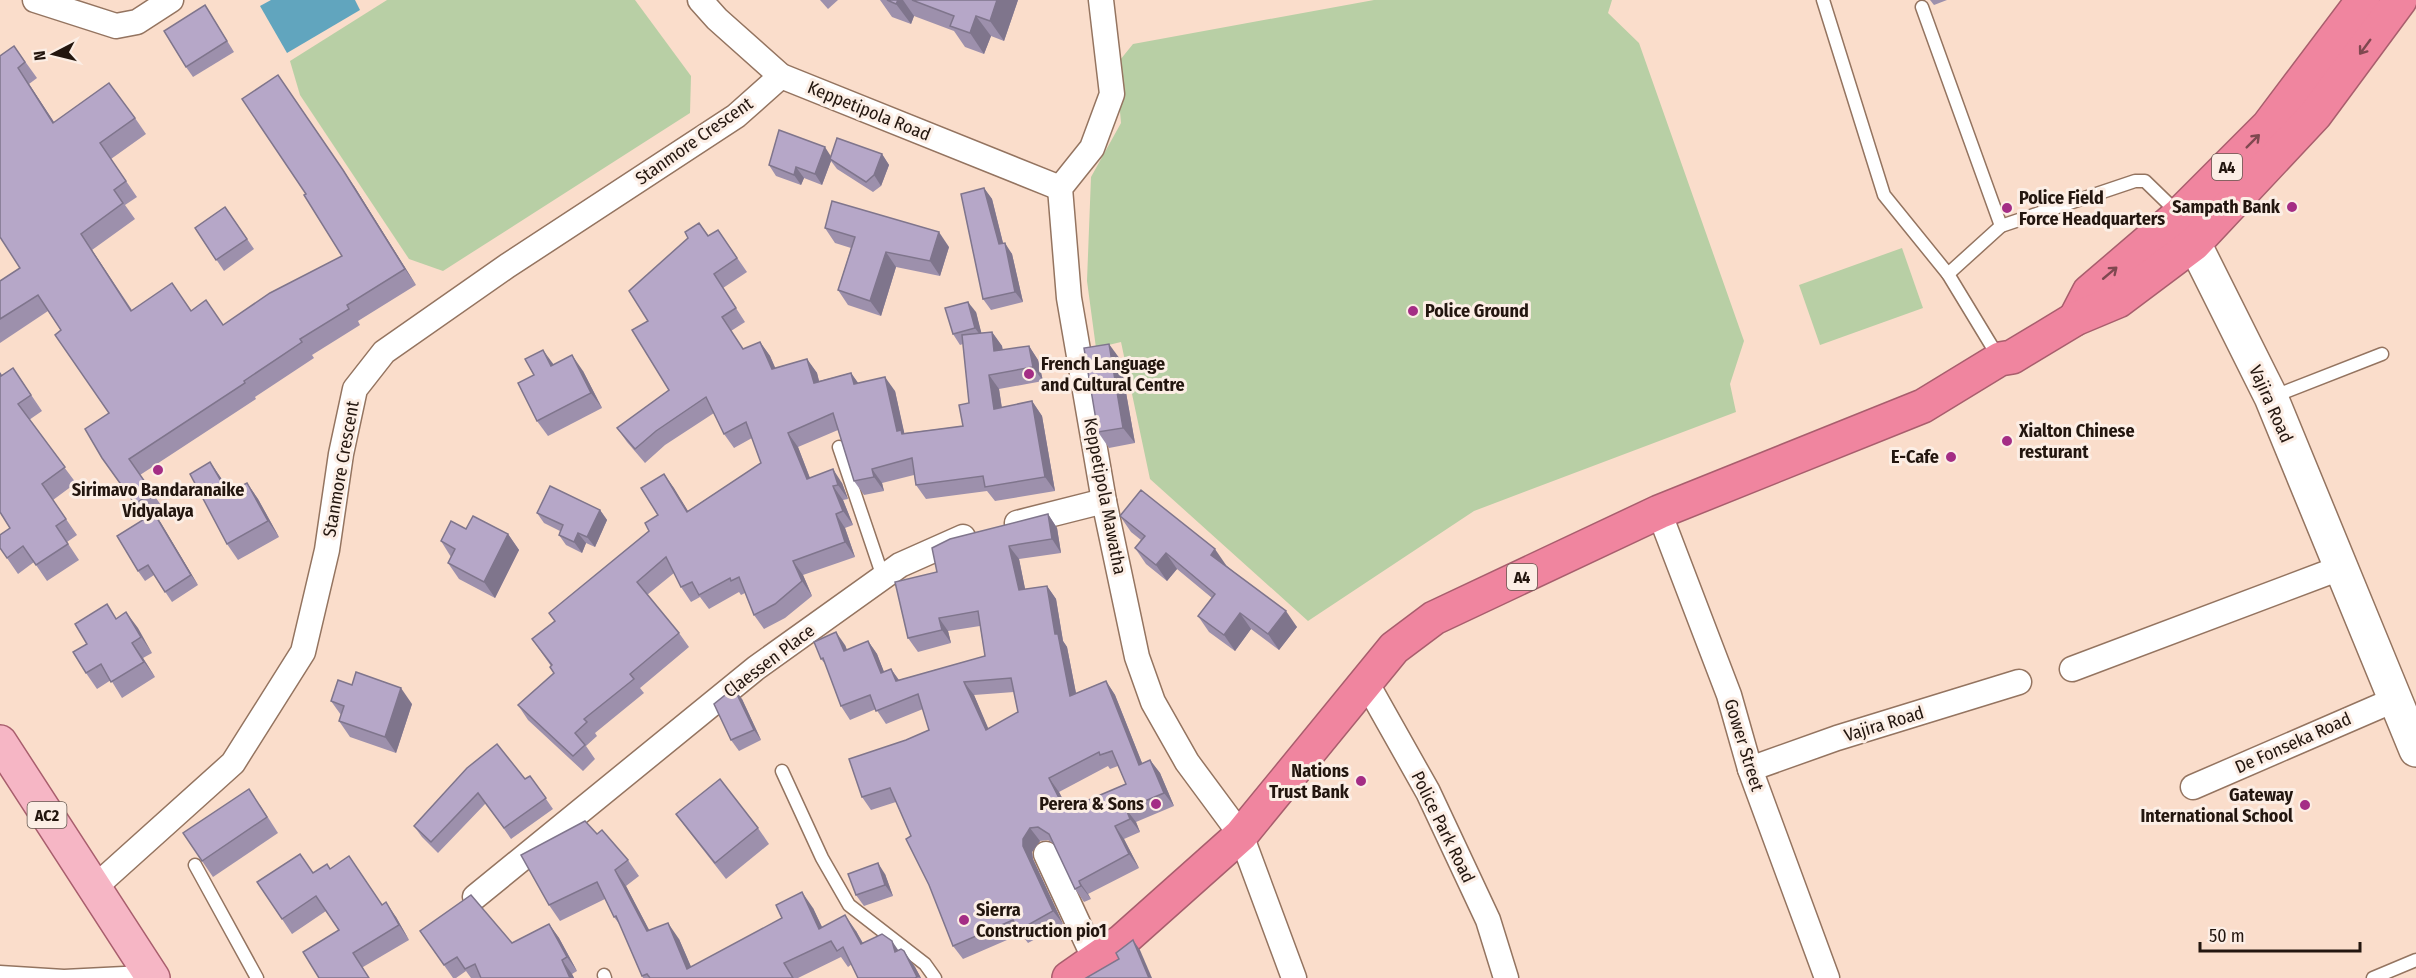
<svg xmlns="http://www.w3.org/2000/svg" width="2416" height="978" viewBox="0 0 2416 978" font-family="'Fira Sans Condensed',sans-serif">
<style>
.green{fill:#b8cfa5}
.water{fill:#61a5be}
.lines{fill:none;stroke-linecap:round;stroke-linejoin:round}
.lane-casing{stroke:#947460;stroke-width:15}
.street-casing{stroke:#947460;stroke-width:27}
.secondary-casing{stroke:#947460;stroke-width:36}
.primary-casing{stroke:#a85e6d;stroke-width:36}
.highway-casing{stroke:#a85e6d;stroke-width:36}
.lane{stroke:#fff;stroke-width:12}
.street{stroke:#fff;stroke-width:24}
.secondary{stroke:#fff;stroke-width:33}
.primary{stroke:#f6b6c5;stroke-width:33}
.highway{stroke:#f0859f;stroke-width:33}
.wall{fill:#9d90ac;fill-rule:evenodd}
.shaded-wall{fill:#7f758c}
.building{fill:#b6a7c8;stroke:#7f758c;stroke-width:1.5;fill-rule:evenodd}
.oneway{stroke:#7f4850}
.poi-dot{fill:#a42d85;stroke:#fceee5;stroke-width:2}
.labels{text-anchor:middle;dominant-baseline:central;stroke-width:6;stroke-linejoin:round;paint-order:stroke}
.shield{fill:#fceee5;stroke:#64574f;stroke-width:1.5}
.shield-label{font-size:16px;font-weight:bold;fill:#23160f}
.street-label{font-size:18px;fill:#23160f;stroke:#fceee5}
.poi-label{font-size:18px;font-weight:bold;fill:#23160f;stroke:#fceee5;text-anchor:start}
</style>
<rect width="100%" height="100%" fill="#faddcb"/>
<!-- green -->
<g class="green">
<polygon points="387,0 635,0 691,76 690,113 443,271 409,259 300,95 290,61"/>
<polygon points="1374,0 1612,0 1608,13 1639,43 1744,341 1730,384 1736,412 1474,511 1308,621 1150,479 1121,342 1096,348 1087,281 1091,177 1121,123 1116,65 1133,44"/>
<polygon points="1902,248 1923,308 1820,345 1799,285"/>
</g>
<!-- water -->
<polygon class="water" points="271,0 355,0 360,10 287,53 260,6"/>
<g class="lines">
<defs>
<g id="lane">
<polyline points="1823,0 1884,195 1948,274 1999,358"/>
<polyline points="1922,7 2001,226"/>
<polyline points="1948,274 2001,226 2135,181 2145,181 2178,213"/>
<polyline points="2272,397 2382,354"/>
<polyline points="839,447 883,577"/>
<polyline points="782,771 822,858 849,905 925,964 935,978"/>
<polyline points="195,865 257,978"/>
<polyline points="0,972 64,976 144,972"/>
<polyline points="604,975 605,978"/>
<polyline points="2373,978 2416,960"/>
</g>
<g id="street">
<polyline points="35,0 116,26 137,22 171,0"/>
<polyline points="700,0 717,19 781,76 1060,188"/>
<polyline points="1101,0 1112,94 1092,148 1060,188 1069,298 1104,501 1137,657 1153,702 1187,762 1241,835 1294,978"/>
<polyline points="1659,512 1729,695 1750,769 1827,978"/>
<polyline points="1017,523 1104,501"/>
<polyline points="2072,669 2340,568"/>
<polyline points="1366,682 1428,792 1488,920 1506,978"/>
<polyline points="1750,769 1837,738 2019,682"/>
<polyline points="2193,787 2394,700"/>
<polyline points="1046,854 1095,960"/>
<polyline points="94,888 233,763 303,652 327,550 341,454 355,389 384,352 507,266 736,116 781,76"/>
<polyline points="475,897 756,668 900,565 963,537"/>
</g>
<polyline id="secondary" points="2182,219 2271,397 2416,750"/>
<polyline id="primary" points="0,742 153,978"/>
<g id="highway">
<polyline points="2075,319 2089,292 2180,214 2268,126 2363,0"/>
<polyline points="1069,978 1122,941 1241,835 1394,648 1434,618 1659,512 1923,406 2000,359 2012,357 2075,319 2118,301 2194,244 2315,115 2400,0"/>
</g>
</defs>
<!-- lane casing -->
<use href="#lane" class="lane-casing"/>
<!-- street casing -->
<use href="#street" class="street-casing"/>
<!-- secondary casing -->
<use href="#secondary" class="secondary-casing"/>
<!-- primary casing -->
<use href="#primary" class="primary-casing"/>
<!-- highway casing -->
<use href="#highway" class="highway-casing"/>
<!-- lane -->
<use href="#lane" class="lane"/>
<!-- street -->
<use href="#street" class="street"/>
<!-- secondary -->
<use href="#secondary" class="secondary"/>
<!-- primary -->
<use href="#primary" class="primary"/>
<!-- highway -->
<use href="#highway" class="highway"/>
</g>
<!-- wall -->
<g class="wall">
<polygon points="820,0 838,0 828,9"/>
<polygon points="880,0 1018,0 1004,41 991,36 984,54 965,47 954,31 914,16 911,24 892,17"/>
<polygon points="1930,0 1947,0 1934,5"/>
<polygon points="205,5 234,52 193,77 186,67"/>
<polygon points="14,46 37,78 29,84 54,122 135,118 146,134 111,159 137,197 125,205 135,219 92,250 132,310 192,311 224,325 342,256 354,186 416,285 358,321 360,325 312,355 314,358 255,397 256,399 140,475 163,508 155,514 198,585 172,602 154,575 145,581 138,571 145,519 102,458 109,413 61,330 48,311 0,343 0,281 20,268"/>
<polygon points="882,154 889,165 881,186 873,192 837,169 831,161 822,185 804,178 801,185 776,176 769,165 831,156"/>
<polygon points="984,188 992,199 1003,243 1012,254 1023,302 991,310 983,299"/>
<polygon points="225,207 254,249 224,271 195,228"/>
<polygon points="699,223 709,236 718,230 747,272 723,288 745,322 731,331 743,349 760,342 770,356 775,368 807,359 817,373 819,381 851,373 858,383 895,391 904,433 963,426 969,403 963,344 960,345 953,334 976,312 981,333 992,332 1002,346 1003,350 1029,346 1038,360 1043,381 999,389 1002,408 1032,401 1042,416 1055,491 995,501 987,491 926,499 916,485 914,475 882,483 884,491 864,495 854,481 838,430 798,447 810,478 842,483 848,499 843,500 853,525 845,528 855,557 803,575 812,596 785,618 764,629 754,615 745,593 741,595 739,592 709,609 700,597 691,602 681,587 674,573 647,595 679,633 689,647 640,688 644,693 595,733 597,736 586,746 595,759 583,771 528,720 518,705 554,673 551,666 532,639 555,621 549,613 649,531 658,515 664,474 688,511 761,463 752,438 734,448 724,434 714,413 665,445 645,463 627,442 617,428 669,390 648,321 688,238"/>
<polygon points="825,228 949,247 940,276 896,267 881,316 848,305 838,290 851,248 835,243"/>
<polygon points="1120,359 1135,443 1109,448 1098,432"/>
<polygon points="553,365 583,371 602,408 548,436 537,421"/>
<polygon points="13,368 42,411 29,420 76,483 53,500 77,535 67,542 79,560 47,581 34,562 18,574 0,548 10,528 0,512 0,372 2,375"/>
<polygon points="210,462 221,478 230,492 247,483 258,499 279,537 238,560 227,544"/>
<polygon points="600,510 607,520 595,547 586,543 582,553 566,545 559,535 560,531 544,523 537,513"/>
<path d="M1048,514L1057,528L1061,553L1019,559L1025,589L1047,586L1056,599L1063,641L1067,647L1076,693L1106,681L1115,695L1142,763L1150,760L1160,773L1174,806L1136,822L1140,832L1124,839L1139,868L1088,894L1091,899L1084,902L1075,889L1054,844L1048,840L1040,841L1032,852L1033,859L1063,924L1028,943L1021,934L963,959L953,946L911,836L896,802L871,810L862,797L906,740L929,730L923,709L886,724L876,709L850,720L841,706L826,665L821,659L845,645L847,650L868,641L877,654L884,672L891,669L899,680L985,656L980,626L948,631L951,643L918,652L908,638L937,572ZM1014,692L1018,712L988,729L974,695ZM1108,766L1110,769L1118,766L1126,784L1068,809L1059,792Z"/>
<polygon points="1120,516 1226,565 1297,627 1279,650 1251,629 1235,651 1209,632 1198,616 1212,598 1177,569 1167,581 1146,564 1135,548 1141,540 1131,532"/>
<polygon points="466,529 508,534 519,550 495,598 459,579 448,563 451,557 441,541"/>
<polygon points="126,612 152,653 143,658 155,677 122,698 111,680 97,689 86,673 87,644 117,619"/>
<polygon points="742,699 761,740 739,751 731,740"/>
<polygon points="331,701 412,704 396,753 350,737 339,721 341,715"/>
<polygon points="467,768 525,779 530,776 553,809 511,839 486,803 438,853 422,837 414,826"/>
<polygon points="260,805 278,833 213,877 202,861"/>
<polygon points="676,814 758,828 769,844 726,879 687,829"/>
<polygon points="597,834 628,860 639,876 626,886 649,930 679,939 691,967 813,908 822,927 856,931 863,943 898,950 915,967 921,978 858,978 852,964 848,967 841,957 798,978 643,978 620,925 614,917 605,899 560,921 549,905"/>
<polygon points="330,869 382,904 396,917 409,940 363,967 319,978 339,930 326,911 292,934 282,919 313,873"/>
<polygon points="885,874 893,896 864,906 856,895"/>
<polygon points="549,924 559,938 577,971 572,974 574,978 471,978 466,971 456,978 453,978 420,931 512,943"/>
</g>
<!-- shaded-wall -->
<g class="shaded-wall">
<polygon points="898,0 903,0 914,16 911,24 896,4"/>
<polygon points="997,0 1018,0 1004,41 990,21"/>
<polygon points="976,16 991,36 984,54 970,33"/>
<polygon points="18,68 29,84 65,139 53,123"/>
<polygon points="289,91 354,186 416,285 405,269"/>
<polygon points="825,147 832,158 830,159 831,161 822,185 815,174"/>
<polygon points="882,154 889,165 881,186 874,175"/>
<polygon points="796,167 804,178 801,185 794,175"/>
<polygon points="984,188 992,199 1006,255 999,244"/>
<polygon points="939,232 949,247 940,276 930,261"/>
<polygon points="81,234 92,250 142,327 131,311"/>
<polygon points="1005,243 1012,254 1023,302 1015,292"/>
<polygon points="886,252 896,267 881,316 870,301"/>
<polygon points="968,302 976,312 983,339 975,328"/>
<polygon points="992,332 1002,346 1004,366 994,351"/>
<polygon points="760,342 770,356 782,383 772,369"/>
<polygon points="1109,344 1120,359 1135,443 1123,428"/>
<polygon points="1029,346 1038,360 1043,381 1033,367"/>
<polygon points="543,350 554,365 551,366"/>
<polygon points="572,355 583,371 602,408 591,393"/>
<polygon points="807,359 817,373 823,397 814,383"/>
<polygon points="851,373 861,387 854,384"/>
<polygon points="989,375 999,389 1004,423 994,409"/>
<polygon points="885,377 895,391 905,436 897,431"/>
<polygon points="1032,401 1042,416 1055,491 1045,477"/>
<polygon points="788,433 798,447 816,494 807,479"/>
<polygon points="210,462 221,478 239,509 228,493"/>
<polygon points="833,469 842,483 848,499 838,485"/>
<polygon points="872,469 882,483 884,491 874,477"/>
<polygon points="664,474 674,488 697,526 687,512"/>
<polygon points="247,483 258,499 279,537 268,521"/>
<polygon points="833,486 843,500 853,525 843,511"/>
<polygon points="600,510 607,520 595,547 587,537"/>
<polygon points="154,513 161,523 198,585 191,575"/>
<polygon points="836,514 845,528 855,557 845,542"/>
<polygon points="1048,514 1057,528 1061,553 1052,539"/>
<polygon points="578,533 586,543 582,553 574,542"/>
<polygon points="508,534 519,550 495,598 484,582"/>
<polygon points="1009,546 1019,559 1028,603 1019,590"/>
<polygon points="1215,549 1226,565 1222,570 1211,555"/>
<polygon points="1166,553 1177,569 1167,581 1156,565"/>
<polygon points="793,561 803,575 812,596 802,581"/>
<polygon points="1047,586 1056,599 1063,641 1067,647 1079,709 1070,696 1055,634"/>
<polygon points="1286,611 1297,627 1279,650 1268,634"/>
<polygon points="126,612 138,628 152,653 141,637"/>
<polygon points="1240,613 1251,629 1235,651 1224,635"/>
<polygon points="939,618 948,631 951,643 942,630"/>
<polygon points="836,632 845,645 853,665 844,651"/>
<polygon points="868,641 877,654 890,687 881,673"/>
<polygon points="132,643 143,658 155,677 144,662"/>
<polygon points="891,669 900,682 896,681"/>
<polygon points="1106,681 1115,695 1148,778 1139,765"/>
<polygon points="964,682 974,695 995,744 986,730"/>
<polygon points="401,688 412,704 396,753 385,737"/>
<polygon points="734,688 742,699 761,740 754,730"/>
<polygon points="1150,760 1160,773 1174,806 1164,793"/>
<polygon points="1049,778 1059,792 1075,824 1065,810"/>
<polygon points="1126,809 1136,822 1140,832 1130,819"/>
<polygon points="1115,826 1124,839 1139,868 1129,854"/>
<polygon points="1030,828 1040,841 1032,852 1033,859 1063,924 1053,911 1023,846 1023,839"/>
<polygon points="878,863 885,874 893,896 885,885"/>
<polygon points="615,870 626,886 658,947 647,931"/>
<polygon points="1079,881 1088,894 1091,899 1081,886"/>
<polygon points="802,892 813,908 829,942 819,929"/>
<polygon points="386,902 396,917 409,940 399,925"/>
<polygon points="845,915 856,931 872,960 861,944"/>
<polygon points="668,923 679,939 696,978 687,969"/>
<polygon points="549,924 559,938 577,971 567,957"/>
<polygon points="1133,940 1140,950 1152,978 1149,978"/>
<polygon points="892,941 903,957 895,952"/>
<polygon points="904,951 915,967 921,978 917,977"/>
<polygon points="562,960 572,974 574,978 570,978"/>
</g>
<!-- building -->
<g class="building">
<polygon points="887,0 898,0 896,4"/>
<polygon points="912,0 997,0 990,21 976,16 970,33 950,26 954,16"/>
<polygon points="205,5 227,41 186,67 164,31"/>
<polygon points="14,46 25,62 18,68 53,123 109,83 135,118 100,143 126,181 114,190 123,203 81,234 131,311 172,283 191,311 206,300 223,325 270,293 342,256 304,195 306,194 242,99 278,75 343,170 405,269 347,305 349,309 300,339 302,342 244,381 245,383 129,459 152,492 135,504 102,458 85,429 109,413 55,335 61,330 38,295 0,319 0,281 20,268 0,237 0,56"/>
<polygon points="779,130 825,147 815,174 796,167 794,175 769,165"/>
<polygon points="837,138 882,154 874,175 866,182 830,159"/>
<polygon points="984,188 999,244 1005,243 1015,292 983,299 961,194"/>
<polygon points="832,201 939,232 930,261 886,252 870,301 838,290 855,237 825,228"/>
<polygon points="225,207 247,239 216,260 195,228"/>
<polygon points="699,223 708,236 718,230 737,258 714,274 736,308 722,317 743,349 760,342 772,369 807,359 814,383 851,373 854,384 885,377 897,431 901,430 902,434 963,426 959,405 969,403 962,335 992,332 994,351 1029,346 1033,367 989,375 994,409 1032,401 1045,477 985,487 983,476 916,485 912,458 872,469 874,477 854,481 833,413 788,433 807,479 833,469 838,485 833,486 843,511 836,514 845,542 793,561 802,581 775,604 754,615 739,577 731,581 730,578 699,595 692,582 681,587 666,557 637,582 679,633 630,674 634,679 584,719 587,722 575,733 585,745 573,756 518,705 554,673 550,667 552,665 532,639 555,621 549,613 649,531 645,523 658,515 641,488 664,474 687,512 761,463 746,422 724,434 706,397 656,431 635,449 617,428 669,390 632,330 648,321 629,291 688,238 685,232"/>
<polygon points="968,302 975,328 953,334 945,308"/>
<polygon points="1109,344 1123,428 1098,432 1084,348"/>
<polygon points="543,350 551,366 572,355 591,393 537,421 518,383 534,375 525,359"/>
<polygon points="13,368 31,395 18,404 65,467 42,484 66,519 56,526 68,544 36,565 23,546 7,558 0,548 0,535 10,528 0,512 0,373 1,376"/>
<polygon points="210,462 228,493 247,483 268,521 227,544 190,474"/>
<polygon points="550,486 600,510 587,537 578,533 574,542 559,535 563,525 537,513"/>
<polygon points="1141,490 1215,549 1211,555 1286,611 1268,634 1240,613 1224,635 1198,616 1215,594 1166,553 1156,565 1135,548 1145,536 1120,516"/>
<polygon points="154,513 191,575 165,592 148,565 138,571 117,536"/>
<path d="M1048,514L1052,539L1009,546L1019,590L1047,586L1055,634H1058L1070,696L1106,681L1139,765L1150,760L1164,793L1126,809L1130,819L1115,826L1129,854L1079,881L1081,886L1075,889L1049,834L1038,827L1030,828L1023,839V846L1053,911L1019,930L1013,920L953,946L929,885L906,839L911,836L890,788L862,797L849,759L906,740L929,730L918,694L876,711L870,695L841,706L823,658L821,659L814,642L836,632L844,651L868,641L881,673L891,669L896,681L985,656L978,611L939,618L942,630L908,638L895,582L937,572L932,548L950,539ZM1011,678L1018,712L986,730L964,682ZM1112,751L1126,784L1065,810L1049,778L1099,752L1100,755Z"/>
<polygon points="473,516 508,534 484,582 448,563 455,549 441,541 451,521 466,529"/>
<polygon points="107,604 116,619 126,612 141,637 132,643 144,662 111,682 101,664 86,673 73,652 87,644 75,624"/>
<polygon points="356,672 401,688 385,737 339,721 344,706 331,701 338,680 352,685"/>
<polygon points="734,688 754,730 731,740 714,704"/>
<polygon points="497,744 525,779 530,776 546,798 504,828 478,793 431,842 414,826 467,768"/>
<polygon points="720,779 758,828 715,863 676,814"/>
<polygon points="249,789 267,817 202,861 183,833"/>
<polygon points="585,821 597,834 602,830 628,860 615,870 647,931 668,923 687,969 782,918 776,905 802,892 819,929 845,915 861,944 882,934 892,941 895,952 901,949 904,951 917,977 915,978 858,978 843,947 837,951 831,941 784,963 793,978 650,978 647,974 642,976 616,916 614,917 597,882 549,905 521,855"/>
<polygon points="300,854 313,873 327,864 330,869 349,856 382,905 386,902 399,925 353,953 369,978 319,978 303,952 339,930 316,896 282,919 257,882"/>
<polygon points="878,863 885,885 856,895 848,874"/>
<polygon points="471,895 512,943 549,924 567,957 562,960 570,978 481,978 475,964 465,969 457,957 444,965 420,931"/>
<polygon points="1133,940 1149,978 1086,978 1119,959 1116,953"/>
</g>
<!-- one-way arrows -->
<defs><path id="oneway-shaft" d="M-6 0H5M1.5-3L5.5 0L1.5 3" fill="none" stroke-width="1.6" stroke-linecap="round" stroke-linejoin="round" transform="scale(1.5)"/></defs>
<g class="oneway">
<use href="#oneway-shaft" transform="translate(2365 47) rotate(126)"/>
<use href="#oneway-shaft" transform="translate(2253 141) rotate(-45)"/>
<use href="#oneway-shaft" transform="translate(2110 273) rotate(-40)"/>
</g>
<!-- markers -->
<g class="poi-dot">
<circle cx="2292" cy="207" r="6"/>
<circle cx="2007" cy="208" r="6"/>
<circle cx="1413" cy="311" r="6"/>
<circle cx="1029" cy="374" r="6"/>
<circle cx="2007" cy="441" r="6"/>
<circle cx="1951" cy="457" r="6"/>
<circle cx="158" cy="470" r="6"/>
<circle cx="1361" cy="781" r="6"/>
<circle cx="1156" cy="804" r="6"/>
<circle cx="2305" cy="805" r="6"/>
<circle cx="964" cy="920" r="6"/>
</g>
<g class="labels">
<!-- shield labels -->
<g class="shield">
<rect x="2212" y="154" width="30" height="26" rx="4.5"/>
<rect x="1507" y="564" width="30" height="26" rx="4.5"/>
<rect x="27.5" y="802" width="39" height="26" rx="4.5"/>
</g>
<g class="shield-label">
<text x="2227" y="167">A4</text>
<text x="1522" y="577">A4</text>
<text x="47" y="815">AC2</text>
</g>
<!-- street labels -->
<g class="street-label">
<text transform="translate(869 111) rotate(22)">Keppetipola Road</text>
<text transform="translate(694 141) rotate(-35)">Stanmore Crescent</text>
<text transform="translate(2271 404) rotate(66)">Vajira Road</text>
<text transform="translate(341 469) rotate(-80)">Stanmore Crescent</text>
<text transform="translate(1105 496) rotate(79)">Keppetipola Mawatha</text>
<text transform="translate(769 661) rotate(-37)">Claessen Place</text>
<text transform="translate(1884 724) rotate(-17)">Vajira Road</text>
<text transform="translate(2293 743) rotate(-24)">De Fonseka Road</text>
<text transform="translate(1744 745) rotate(73)">Gower Street</text>
<text transform="translate(1443 827) rotate(64)">Police Park Road</text>
</g>
<!-- poi labels -->
<g class="poi-label">
<text x="2019" y="198">Police Field<tspan x="2019" dy="21">Force Headquarters</tspan></text>
<text x="2280" y="207" text-anchor="end">Sampath Bank</text>
<text x="1425" y="311">Police Ground</text>
<text x="1041" y="364">French Language<tspan x="1041" dy="21">and Cultural Centre</tspan></text>
<text x="2019" y="431">Xialton Chinese<tspan x="2019" dy="21">resturant</tspan></text>
<text x="1939" y="457" text-anchor="end">E-Cafe</text>
<text x="158" y="490" text-anchor="middle">Sirimavo Bandaranaike<tspan x="158" dy="21">Vidyalaya</tspan></text>
<text x="1349" y="771" text-anchor="end">Nations<tspan x="1349" dy="21">Trust Bank</tspan></text>
<text x="2293" y="795" text-anchor="end">Gateway<tspan x="2293" dy="21">International School</tspan></text>
<text x="1144" y="804" text-anchor="end">Perera &amp; Sons</text>
<text x="976" y="910">Sierra<tspan x="976" dy="21">Construction pio1</tspan></text>
</g>
</g>
<!-- north arrow -->
<g transform="translate(54 54) rotate(263)" stroke="#fceee5" stroke-width="4.5" paint-order="stroke">
<path d="M0-4.5L10 22L0 15L-10 22Z" fill="#23160f"/>
<text y="-9" font-size="16" font-weight="bold" text-anchor="middle" fill="#23160f">N</text>
</g>
<!-- scale -->
<path d="M2200 942v9h160v-9" fill="none" stroke="#23160f" stroke-width="3"/>
<text x="2209" y="942" font-size="18" fill="#23160f" stroke="#fceee5" stroke-width="4.5" paint-order="stroke">50 m</text>
</svg>
